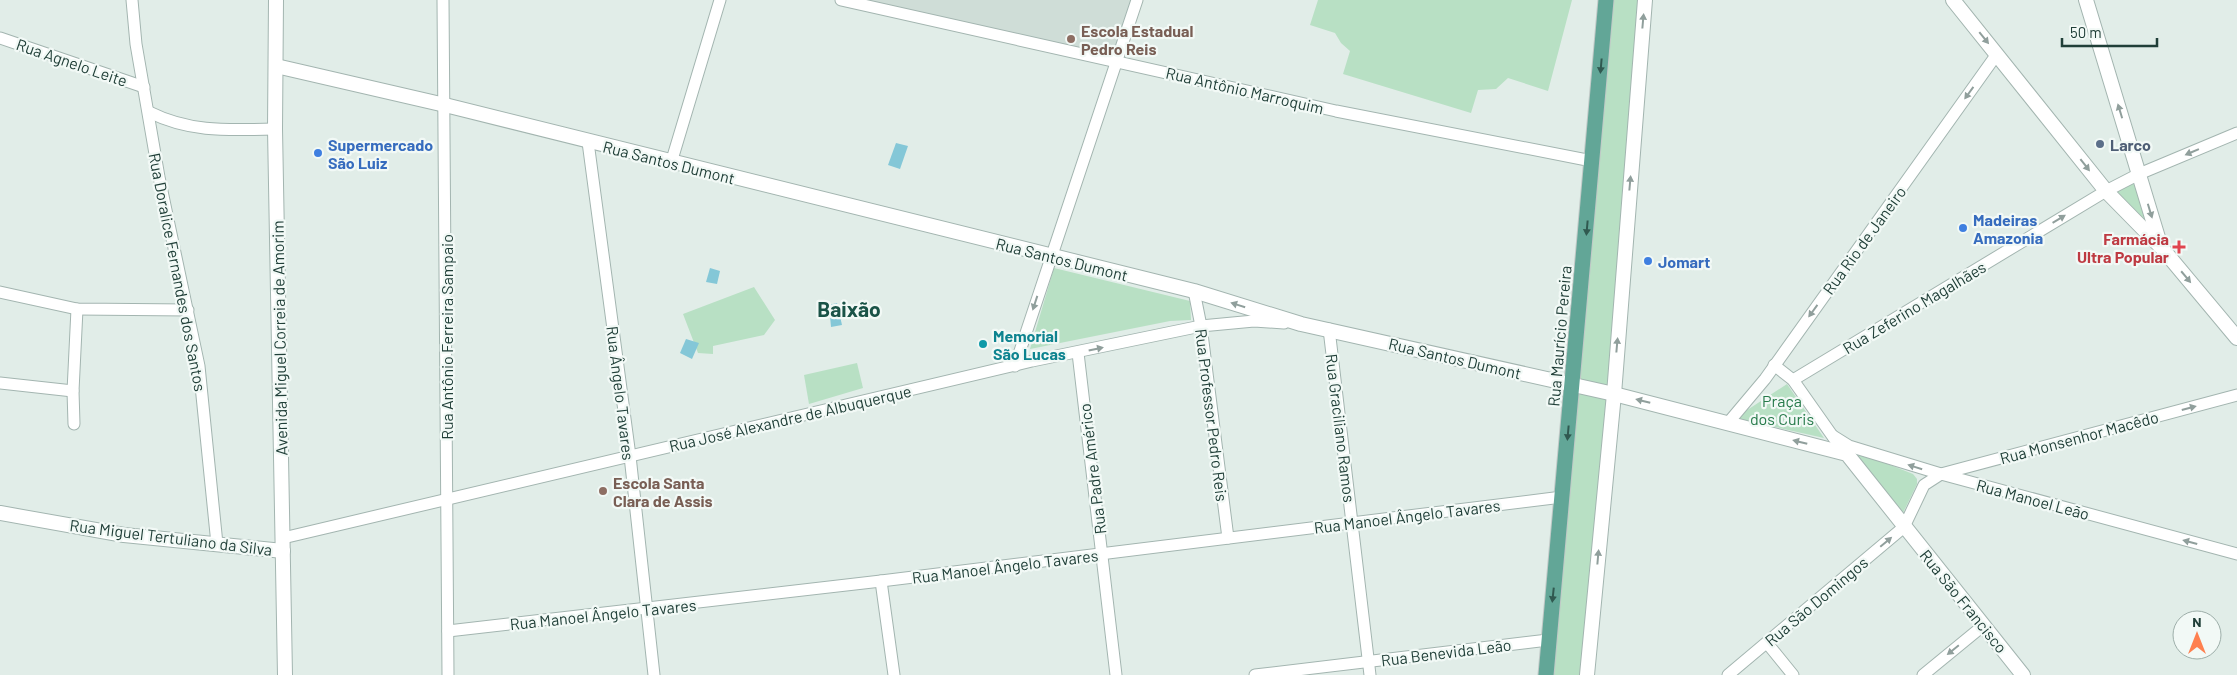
<svg xmlns="http://www.w3.org/2000/svg" width="2237" height="675" viewBox="0 0 2237 675" font-family="Barlow,sans-serif">
<style>
.built{fill:#cfddd7}
.green{fill:#b8e0c4}
.water{fill:#84c7d7}
.lines{fill:none;stroke-linecap:round;stroke-linejoin:round}
.minor-casing{stroke:#a3b5b0;stroke-width:13}
.tertiary-casing{stroke:#a3b5b0;stroke-width:16}
.primary-casing{stroke:#c1c9c7;stroke-width:17}
.minor{stroke:#fff;stroke-width:11}
.tertiary{stroke:#fff;stroke-width:14}
.primary{stroke:#62a697;stroke-width:15}
.oneway{fill:#909f9c}
.oneway2{fill:#305950}
.education-dot{fill:#8d6e63;stroke:#f2f9f6;stroke-width:2}
.service-dot{fill:#5c6f8a;stroke:#f2f9f6;stroke-width:2}
.shop-dot{fill:#3f7fe0;stroke:#f2f9f6;stroke-width:2}
.health-dot{fill:#e0444e;stroke:#f2f9f6;stroke-width:2}
.culture-dot{fill:#0f9aa8;stroke:#f2f9f6;stroke-width:2}
.labels{text-anchor:middle;dominant-baseline:central;stroke-width:4.5;stroke-linejoin:round;paint-order:stroke}
.education-label{font-size:16px;font-weight:bold;fill:#785e54;stroke:#f2f9f6;text-anchor:start}
.street-label{font-size:16px;fill:#203f38;stroke:#f2f9f6}
.shop-label{font-size:16px;font-weight:bold;fill:#366cbe;stroke:#f2f9f6;text-anchor:start}
.service-label{font-size:16px;font-weight:bold;fill:#4e5e75;stroke:#f2f9f6;text-anchor:start}
.health-label{font-size:16px;font-weight:bold;fill:#be3a42;stroke:#f2f9f6;text-anchor:end}
.culture-label{font-size:16px;font-weight:bold;fill:#0d838f;stroke:#f2f9f6;text-anchor:start}
.park-label{font-size:16px;fill:#267a4a;stroke:#f2f9f6}
.district-label{font-size:21px;font-weight:bold;fill:#1a5347;stroke:#f2f9f6}
</style>
<rect width="100%" height="100%" fill="#e1ede8"/>
<!-- built -->
<polygon class="built" points="841,0 1137,0 1118,60"/>
<!-- green -->
<g class="green">
<polygon points="1318,0 1572,0 1548,91 1508,78 1496,89 1478,90 1471,113 1343,74 1350,51 1341,43 1335,33 1310,25"/>
<polygon points="1606,0 1645,0 1587,675 1546,675"/>
<polygon points="2139,174 2161,247 2106,191"/>
<polygon points="1054,268 1190,301 1191,320 1170,321 1030,349"/>
<polygon points="754,287 775,320 764,335 713,346 713,354 698,353 683,314"/>
<polygon points="857,363 863,388 809,404 804,375"/>
<polygon points="1787,384 1824,438 1735,418"/>
<polygon points="1843,446 1913,474 1917,479 1917,484 1902,515"/>
</g>
<!-- water -->
<g class="water">
<polygon points="896,143 908,146 900,169 888,165"/>
<polygon points="710,268 720,271 717,284 706,282"/>
<polygon points="837,303 842,325 831,327 829,305"/>
<polygon points="686,339 699,343 692,359 680,353"/>
</g>
<g class="lines">
<defs>
<g id="minor">
<polyline points="132,0 136,44 159,177 199,366 217,544"/>
<polyline points="443,0 448,675"/>
<polyline points="841,0 1336,111 1592,161"/>
<polyline points="0,38 144,87"/>
<path d="M149,112C191,133 230,130 275,129"/>
<polyline points="588,142 630,456 654,675"/>
<polyline points="671,163 720,0"/>
<polyline points="1194,291 1201,326 1228,538"/>
<polyline points="0,292 77,309 188,310"/>
<polyline points="1329,329 1370,675"/>
<polyline points="1078,353 1116,675"/>
<polyline points="1774,365 1793,380 1836,441"/>
<polyline points="1015,366 1137,0"/>
<polyline points="1793,380 2106,191 2139,174 2237,133"/>
<polyline points="0,383 73,391"/>
<polyline points="1728,423 1765,379 1997,54"/>
<polyline points="74,424 73,391 77,309"/>
<polyline points="1833,436 1849,446 1941,474 2237,554"/>
<polyline points="283,538 1032,361 1201,326 1254,321 1284,323"/>
<polyline points="881,581 894,675"/>
<polyline points="448,631 881,581 1562,497"/>
<polyline points="1767,643 1793,675"/>
<polyline points="1255,675 1548,640"/>
<polyline points="1728,675 1904,527 1924,485 1941,474 2237,395"/>
<polyline points="1923,675 1984,625"/>
</g>
<g id="tertiary">
<polyline points="276,0 275,129 285,675"/>
<polyline points="1953,0 2106,191 2161,247 2237,338"/>
<polyline points="2086,0 2160,244"/>
<polyline points="276,66 445,105 1194,291 1301,324 1614,394 1847,454 2023,675"/>
<polyline points="0,513 124,535 283,551"/>
<polyline points="1587,675 1614,394 1645,0"/>
</g>
<polyline id="primary" points="1546,675 1606,0"/>
</defs>
<!-- minor casing -->
<use href="#minor" class="minor-casing"/>
<!-- tertiary casing -->
<use href="#tertiary" class="tertiary-casing"/>
<!-- primary casing -->
<use href="#primary" class="primary-casing"/>
<!-- minor -->
<use href="#minor" class="minor"/>
<!-- tertiary -->
<use href="#tertiary" class="tertiary"/>
<!-- primary -->
<use href="#primary" class="primary"/>
</g>
<!-- one-way arrows -->
<defs><path id="oneway-solid" d="M-6-.8H1V-3.2L6.5 0L1 3.2V.8H-6Z" transform="scale(1.25)"/></defs>
<g class="oneway">
<use href="#oneway-solid" transform="translate(1643 21) rotate(-85)"/>
<use href="#oneway-solid" transform="translate(1984 38) rotate(51)"/>
<use href="#oneway-solid" transform="translate(1969 93) rotate(126)"/>
<use href="#oneway-solid" transform="translate(2120 111) rotate(-107)"/>
<use href="#oneway-solid" transform="translate(2192 152) rotate(157)"/>
<use href="#oneway-solid" transform="translate(2085 165) rotate(52)"/>
<use href="#oneway-solid" transform="translate(1630 183) rotate(-85)"/>
<use href="#oneway-solid" transform="translate(2150 211) rotate(73)"/>
<use href="#oneway-solid" transform="translate(2059 219) rotate(-31)"/>
<use href="#oneway-solid" transform="translate(2186 277) rotate(50)"/>
<use href="#oneway-solid" transform="translate(1035 303) rotate(108)"/>
<use href="#oneway-solid" transform="translate(1238 305) rotate(-163)"/>
<use href="#oneway-solid" transform="translate(1813 311) rotate(126)"/>
<use href="#oneway-solid" transform="translate(1617 345) rotate(-85)"/>
<use href="#oneway-solid" transform="translate(1096 349) rotate(-12)"/>
<use href="#oneway-solid" transform="translate(1643 401) rotate(-166)"/>
<use href="#oneway-solid" transform="translate(2189 408) rotate(-15)"/>
<use href="#oneway-solid" transform="translate(1800 442) rotate(-166)"/>
<use href="#oneway-solid" transform="translate(1915 467) rotate(-163)"/>
<use href="#oneway-solid" transform="translate(1886 542) rotate(-40)"/>
<use href="#oneway-solid" transform="translate(2190 542) rotate(-165)"/>
<use href="#oneway-solid" transform="translate(1598 557) rotate(-85)"/>
<use href="#oneway-solid" transform="translate(1953 650) rotate(141)"/>
</g>
<g class="oneway2">
<use href="#oneway-solid" transform="translate(1601 66) rotate(95)"/>
<use href="#oneway-solid" transform="translate(1587 228) rotate(95)"/>
<use href="#oneway-solid" transform="translate(1568 433) rotate(95)"/>
<use href="#oneway-solid" transform="translate(1553 595) rotate(96)"/>
</g>
<!-- markers -->
<g class="education-dot">
<circle cx="1071" cy="39" r="5"/>
<circle cx="603" cy="491" r="5"/>
</g>
<circle class="service-dot" cx="2100" cy="144" r="5"/>
<g class="shop-dot">
<circle cx="318" cy="153" r="5"/>
<circle cx="1963" cy="228" r="5"/>
<circle cx="1648" cy="261" r="5"/>
</g>
<path class="health-dot" d="M2176.5 239.5h5v5h5v5h-5v5h-5v-5h-5v-5h5z"/>
<circle class="culture-dot" cx="983" cy="344" r="5"/>
<g class="labels">
<!-- education labels -->
<g class="education-label">
<text x="1081" y="30">Escola Estadual<tspan x="1081" dy="18">Pedro Reis</tspan></text>
<text x="613" y="482">Escola Santa<tspan x="613" dy="18">Clara de Assis</tspan></text>
</g>
<!-- street labels -->
<g class="street-label">
<text transform="translate(72 62) rotate(19)">Rua Agnelo Leite</text>
<text transform="translate(1245 90) rotate(13)">Rua Antônio Marroquim</text>
<text transform="translate(669 162) rotate(14)">Rua Santos Dumont</text>
<text transform="translate(1864 240) rotate(-54)">Rua Rio de Janeiro</text>
<text transform="translate(1062 259) rotate(14)">Rua Santos Dumont</text>
<text transform="translate(178 272) rotate(79)">Rua Doralice Fernandes dos Santos</text>
<text transform="translate(1914 307) rotate(-31)">Rua Zeferino Magalhães</text>
<text transform="translate(1559 336) rotate(-85)">Rua Maurício Pereira</text>
<text transform="translate(446 337) rotate(-90)">Rua Antônio Ferreira Sampaio</text>
<text transform="translate(279 338) rotate(-91)">Avenida Miguel Correia de Amorim</text>
<text transform="translate(1455 358) rotate(13)">Rua Santos Dumont</text>
<text transform="translate(621 393) rotate(83)">Rua Ângelo Tavares</text>
<text transform="translate(1212 415) rotate(83)">Rua Professor Pedro Reis</text>
<text transform="translate(790 418) rotate(-13)">Rua José Alexandre de Albuquerque</text>
<text transform="translate(1341 428) rotate(83)">Rua Graciliano Ramos</text>
<text transform="translate(2079 437) rotate(-15)">Rua Monsenhor Macêdo</text>
<text transform="translate(1092 469) rotate(-97)">Rua Padre Américo</text>
<text transform="translate(2033 499) rotate(15)">Rua Manoel Leão</text>
<text transform="translate(1407 516) rotate(-7)">Rua Manoel Ângelo Tavares</text>
<text transform="translate(171 537) rotate(7)">Rua Miguel Tertuliano da Silva</text>
<text transform="translate(1005 566) rotate(-7)">Rua Manoel Ângelo Tavares</text>
<text transform="translate(1816 601) rotate(-40)">Rua São Domingos</text>
<text transform="translate(1964 601) rotate(51)">Rua São Francisco</text>
<text transform="translate(603 614) rotate(-6)">Rua Manoel Ângelo Tavares</text>
<text transform="translate(1446 652) rotate(-7)">Rua Benevida Leão</text>
</g>
<!-- shop labels -->
<g class="shop-label">
<text x="328" y="144">Supermercado<tspan x="328" dy="18">São Luiz</tspan></text>
<text x="1973" y="219">Madeiras<tspan x="1973" dy="18">Amazonia</tspan></text>
<text x="1658" y="261">Jomart</text>
</g>
<!-- service labels -->
<g class="service-label">
<text x="2110" y="144">Larco</text>
</g>
<!-- health labels -->
<g class="health-label">
<text x="2169" y="238">Farmácia<tspan x="2169" dy="18">Ultra Popular</tspan></text>
</g>
<!-- culture labels -->
<g class="culture-label">
<text x="993" y="335">Memorial<tspan x="993" dy="18">São Lucas</tspan></text>
</g>
<!-- park labels -->
<g class="park-label">
<text x="1782" y="400">Praça<tspan x="1782" dy="18">dos Curis</tspan></text>
</g>
<!-- district labels -->
<g class="district-label">
<text x="849" y="308">Baixão</text>
</g>
</g>
<!-- north arrow -->
<g transform="translate(2197 635)"><circle r="24" fill="#f2f9f6" stroke="#9eafaa"/>
<path d="M0-4L9 19L0 12L-9 19Z" fill="#fe804f"/>
<text y="-8" font-size="14" font-weight="bold" text-anchor="middle" fill="#203f38">N</text>
</g>
<!-- scale -->
<path d="M2062 38v8h95v-8" fill="none" stroke="#203f38" stroke-width="2.5"/>
<text x="2070" y="38" font-size="15" fill="#203f38" stroke="#f2f9f6" stroke-width="4" paint-order="stroke">50 m</text>
</svg>
